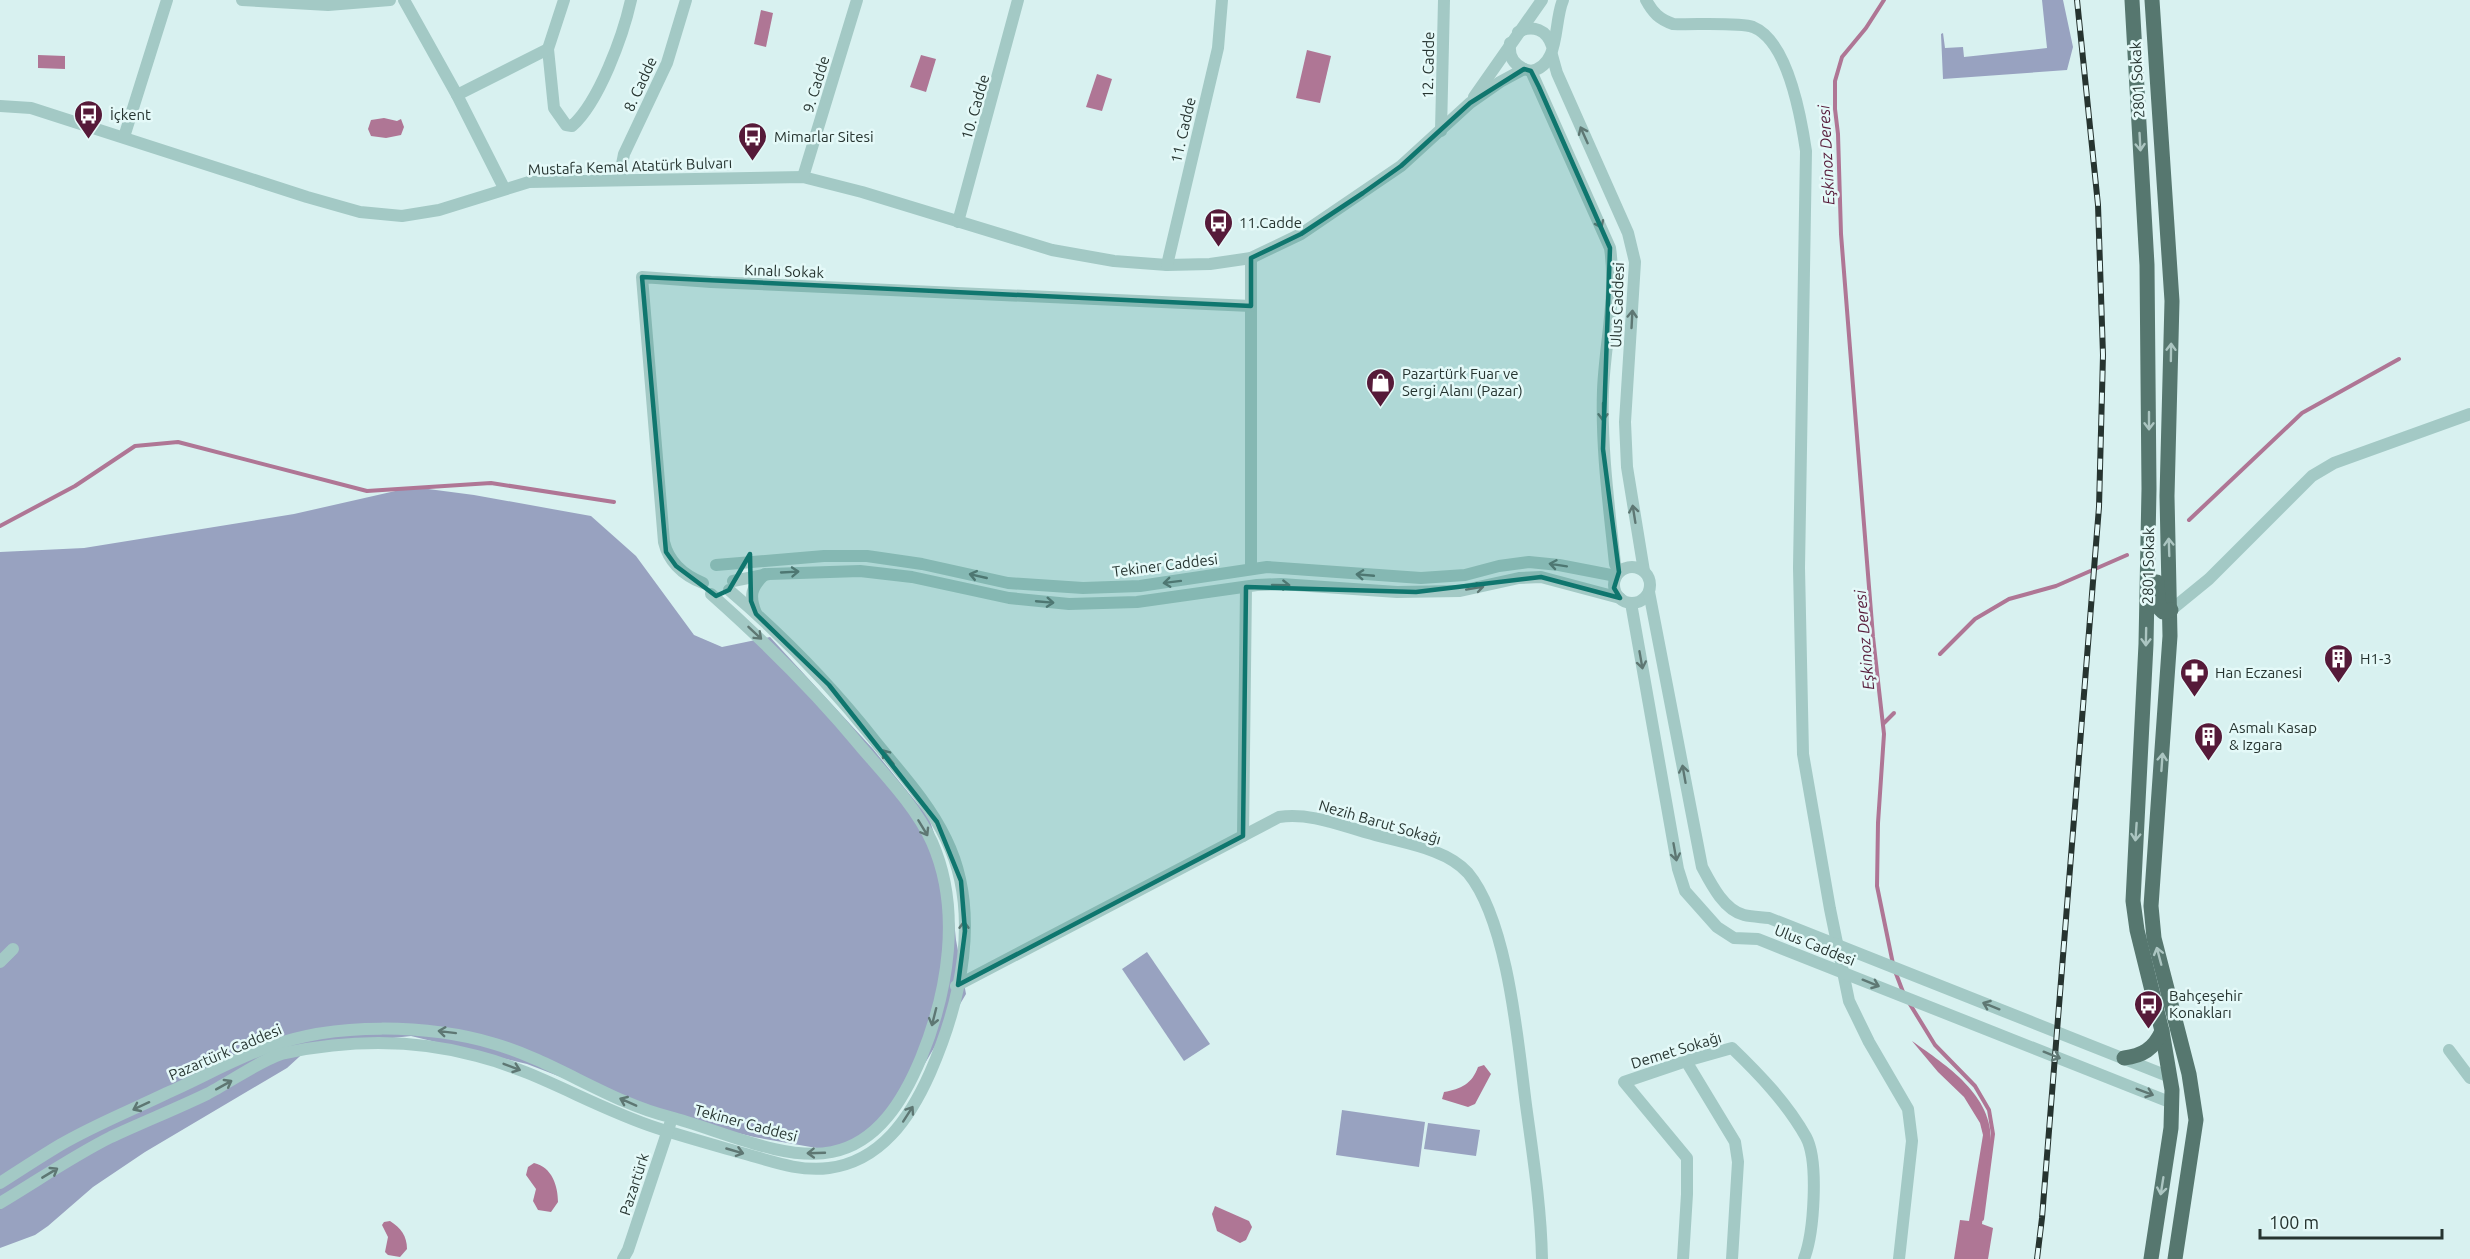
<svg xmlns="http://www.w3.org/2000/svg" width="2470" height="1259" viewBox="0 0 2470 1259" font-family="Ubuntu,sans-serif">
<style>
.green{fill:#98a2c0}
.water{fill:#af7695}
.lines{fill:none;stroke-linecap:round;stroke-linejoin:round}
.stream{stroke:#af7695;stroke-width:4}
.minor{stroke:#a3c9c5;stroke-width:12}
.major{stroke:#56776f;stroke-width:15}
.rail-casing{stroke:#263430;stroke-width:6}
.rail{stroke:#e4f9f8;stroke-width:4;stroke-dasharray:11;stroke-linecap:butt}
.oneway{stroke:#5e7773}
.oneway2{stroke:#abc5c1}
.marked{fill:#0f766e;fill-opacity:0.2;stroke:#0f766e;stroke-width:4.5;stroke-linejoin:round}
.labels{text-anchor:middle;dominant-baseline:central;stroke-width:5;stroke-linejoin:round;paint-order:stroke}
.street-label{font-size:15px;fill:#263430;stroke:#e4f9f8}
.poi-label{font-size:15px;fill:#263430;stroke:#e4f9f8;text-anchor:start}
.water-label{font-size:16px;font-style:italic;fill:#561a39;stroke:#e4f9f8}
</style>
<rect width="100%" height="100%" fill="#d8f1f0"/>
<!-- green -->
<g class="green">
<polygon points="2042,0 2063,0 2073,47 2067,70 1943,79 1941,34 1943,33 1945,48 1963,47 1964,57 2047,48"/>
<polygon points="413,487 474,495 591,516 636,556 694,635 722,647 770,637 873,749 929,818 950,882 956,940 966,994 918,1075 861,1146 828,1150 754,1137 655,1113 527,1064 411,1036 310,1047 287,1068 145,1152 93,1187 48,1226 35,1235 0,1248 0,552 84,548 294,514"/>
<polygon points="1147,952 1210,1044 1184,1061 1122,969"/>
<polygon points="1342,1110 1425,1122 1419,1167 1336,1155"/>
<polygon points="1428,1123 1480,1130 1476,1156 1424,1149"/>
</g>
<!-- water -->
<g class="water">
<polygon points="761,10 773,13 766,47 754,44"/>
<polygon points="1307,50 1331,56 1320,103 1296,98"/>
<polygon points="38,55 65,56 65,69 38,68"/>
<polygon points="921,55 936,59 926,92 910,87"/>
<polygon points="1097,74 1112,79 1102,111 1086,107"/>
<polygon points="384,118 397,121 401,119 404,127 401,135 386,138 371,136 368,129 371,120"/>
<path d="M1912,1041C1947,1066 1993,1095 1991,1143L1982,1224L1993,1228L1988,1259H1954L1960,1220L1969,1221L1983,1135L1980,1123L1964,1097L1938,1072Z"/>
<path d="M1484,1065L1491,1074L1475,1104L1468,1107L1442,1099L1444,1092C1461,1089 1472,1084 1478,1067Z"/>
<path d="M534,1163C552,1167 558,1186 558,1202L551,1212L538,1210L533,1201L536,1189L526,1175L528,1167Z"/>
<polygon points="1215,1206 1249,1221 1252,1227 1246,1240 1240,1243 1217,1231 1212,1214"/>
<path d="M390,1221C401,1228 407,1236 407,1249L400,1257L388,1255L385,1252L388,1237L382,1225L384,1222Z"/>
</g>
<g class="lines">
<!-- stream -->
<g class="stream">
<polyline points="1884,0 1866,28 1842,57 1835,81 1835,109 1838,134 1841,234 1856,424 1873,637 1884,734 1878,823 1877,886 1893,964"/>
<polyline points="2189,520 2302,413 2399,359"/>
<polyline points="0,526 75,486 135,446 178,442 367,491 491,483 614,502"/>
<polyline points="1940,654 1975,619 2009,599 2056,586 2127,555"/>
<polyline points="1884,723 1894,713"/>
<polyline points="1895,971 1903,992"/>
<polyline points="1908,1001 1935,1045 1975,1086 1989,1110 1993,1134 1982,1219"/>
</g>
<!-- minor -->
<g class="minor">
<polyline points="242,0 328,5 390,0"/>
<polyline points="404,0 457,95 504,188"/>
<path d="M564,0L548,49L554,108L566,125L572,126C599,102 623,36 631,0"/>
<path d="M1646,0C1653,13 1659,19 1673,24C1691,25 1739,22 1753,27C1788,41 1801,117 1806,151L1799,568L1803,754L1830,909L1849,1001L1869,1042L1908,1109L1912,1141L1899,1259"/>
<path d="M1518,32C1533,24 1547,30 1552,46"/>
<path d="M1510,43C1508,59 1516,68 1531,71C1561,65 1553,23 1563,0"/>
<polyline points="1552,55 1557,73 1628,233 1635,262 1625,422 1627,467 1644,571"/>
<path d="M1531,71L1610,248C1617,295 1605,343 1603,390C1601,448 1609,506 1615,564L1619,572"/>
<polyline points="457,95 548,49"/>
<polyline points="1474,97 1542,0"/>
<polyline points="0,106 31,108 307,197 360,212 402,216 439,210 529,182 803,177 862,192 1052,250 1114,261 1167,265 1210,264 1251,258 1301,234 1401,166 1470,103 1500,82 1524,69"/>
<polyline points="1441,131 1444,0"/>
<polyline points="124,137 167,0"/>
<polyline points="803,177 857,0"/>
<polyline points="619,180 624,154 667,63 686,0"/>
<polyline points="958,222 1018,0"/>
<polyline points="1167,265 1218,48 1222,0"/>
<polyline points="716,565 824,556 867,556 922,564 1008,583 1083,588 1140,586 1267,567 1421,578 1465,575 1499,566 1529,562 1559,565 1616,576"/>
<circle cx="1632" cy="585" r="18"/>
<polyline points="1251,569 1251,258"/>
<polyline points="733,581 769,574 860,571 912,577 1009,598 1069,604 1137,602 1257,585 1281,584 1397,592 1460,591 1519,578 1541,577 1620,598"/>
<path d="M703,583C683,575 669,563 664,542L642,277L711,282L1251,306"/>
<path d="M1649,592L1702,867C1711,884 1724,910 1744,915C1752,917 1761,917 1769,918L2170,1077"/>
<polyline points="1631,603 1678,869 1685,891 1717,927 1734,938 1758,939 2172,1103"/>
<polyline points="2171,610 2209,579 2312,476 2334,463 2470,414"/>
<path d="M756,613C749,596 751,587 765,574"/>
<polyline points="1243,836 1246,587"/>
<polyline points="0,962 13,949"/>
<path d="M956,986L1279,817C1310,812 1342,826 1372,834C1402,843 1446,848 1468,873C1508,921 1518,1043 1526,1105C1533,1156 1541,1207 1542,1259"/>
<polyline points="2449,1050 2470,1078"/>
<polyline points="1686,1061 1735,1142 1738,1162 1732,1259"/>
<path d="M0,1183C20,1170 40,1157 60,1145C94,1125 132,1110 167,1093C201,1078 234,1059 268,1047C334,1022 428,1024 495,1044C556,1062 609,1102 670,1117C717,1129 784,1162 832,1152C878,1143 904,1099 921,1058C948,992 962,910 932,842C916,807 886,776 861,747C815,691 765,642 711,594"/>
<path d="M0,1203C37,1181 73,1156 111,1137C143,1122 176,1109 207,1094C227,1084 267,1056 285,1053C348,1040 415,1039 477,1056C540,1072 595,1108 657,1128C685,1137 714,1145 742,1153C771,1161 799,1172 829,1168C881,1161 910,1118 930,1073C961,1002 982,912 946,839C929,803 900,772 875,741C831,685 783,636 729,590"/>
<polyline points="623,1259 628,1250 670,1124"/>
<path d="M1683,1259L1687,1194V1158L1624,1082L1686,1061L1732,1048C1759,1074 1787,1103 1806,1137C1819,1161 1814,1233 1804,1259"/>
</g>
<!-- major -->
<g class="major">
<polyline points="2132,0 2147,265 2149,489 2146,644 2133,901 2137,930 2162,1031 2172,1090 2171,1128 2151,1259"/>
<polyline points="2152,0 2172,301 2167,496 2170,636 2151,906 2154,938 2189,1074 2196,1120 2175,1259"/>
<polyline points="2157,582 2159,608 2163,612 2171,610"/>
<path d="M2124,1058C2142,1056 2154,1049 2162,1031"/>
</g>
<defs>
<polyline id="rail" points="2037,1259 2042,1218 2099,507 2103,355 2098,205 2077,0"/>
</defs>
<!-- rail casing -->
<use href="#rail" class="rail-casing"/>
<!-- rail -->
<use href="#rail" class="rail"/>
</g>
<!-- one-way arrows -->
<defs><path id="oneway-shaft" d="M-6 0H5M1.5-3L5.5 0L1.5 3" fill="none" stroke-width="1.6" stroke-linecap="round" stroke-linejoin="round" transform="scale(1.5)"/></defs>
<g class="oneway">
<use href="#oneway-shaft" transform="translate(1584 135) rotate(-114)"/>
<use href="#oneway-shaft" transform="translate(1598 220) rotate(66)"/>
<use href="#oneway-shaft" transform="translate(1632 319) rotate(-87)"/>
<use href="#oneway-shaft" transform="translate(1603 412) rotate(90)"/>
<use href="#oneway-shaft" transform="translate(1634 514) rotate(-99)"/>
<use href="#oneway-shaft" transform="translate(1558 565) rotate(-171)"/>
<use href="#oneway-shaft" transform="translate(790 572) rotate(-3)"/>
<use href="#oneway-shaft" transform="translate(1365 575) rotate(-175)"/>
<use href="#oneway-shaft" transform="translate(978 576) rotate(-167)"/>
<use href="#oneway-shaft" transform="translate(1172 582) rotate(173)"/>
<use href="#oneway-shaft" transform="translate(1281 585) rotate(1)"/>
<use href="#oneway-shaft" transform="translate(1475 588) rotate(-10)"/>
<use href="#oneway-shaft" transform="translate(1045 602) rotate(5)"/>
<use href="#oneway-shaft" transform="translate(755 633) rotate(43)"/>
<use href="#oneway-shaft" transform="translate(1641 660) rotate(80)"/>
<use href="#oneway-shaft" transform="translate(888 757) rotate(-128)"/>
<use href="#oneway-shaft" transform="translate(1684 774) rotate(-100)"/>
<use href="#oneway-shaft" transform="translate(923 828) rotate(59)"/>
<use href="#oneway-shaft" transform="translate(1675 852) rotate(80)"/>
<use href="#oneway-shaft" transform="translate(964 930) rotate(-90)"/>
<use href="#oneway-shaft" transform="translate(1871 983) rotate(22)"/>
<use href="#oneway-shaft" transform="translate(1991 1006) rotate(-158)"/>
<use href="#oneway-shaft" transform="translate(934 1017) rotate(104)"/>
<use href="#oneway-shaft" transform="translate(447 1032) rotate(-173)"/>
<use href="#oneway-shaft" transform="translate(2052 1055) rotate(22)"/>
<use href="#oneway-shaft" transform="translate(512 1067) rotate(21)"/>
<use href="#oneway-shaft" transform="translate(224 1085) rotate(-29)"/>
<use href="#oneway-shaft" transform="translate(2145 1092) rotate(21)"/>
<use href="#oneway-shaft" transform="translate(628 1102) rotate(-156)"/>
<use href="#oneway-shaft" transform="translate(141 1106) rotate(155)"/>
<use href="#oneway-shaft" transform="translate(908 1114) rotate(-57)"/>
<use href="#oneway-shaft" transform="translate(735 1151) rotate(16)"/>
<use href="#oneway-shaft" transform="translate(816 1153) rotate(178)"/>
<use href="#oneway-shaft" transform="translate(50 1173) rotate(-31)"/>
</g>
<g class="oneway2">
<use href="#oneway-shaft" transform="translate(2140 142) rotate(87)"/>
<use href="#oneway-shaft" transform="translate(2171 352) rotate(-89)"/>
<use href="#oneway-shaft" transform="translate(2149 421) rotate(90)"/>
<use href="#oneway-shaft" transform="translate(2169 547) rotate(-92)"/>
<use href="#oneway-shaft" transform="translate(2146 637) rotate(91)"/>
<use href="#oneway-shaft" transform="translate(2162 762) rotate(-86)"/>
<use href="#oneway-shaft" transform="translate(2136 832) rotate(94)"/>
<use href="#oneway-shaft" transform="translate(2159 956) rotate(-105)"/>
<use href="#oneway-shaft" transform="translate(2162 1186) rotate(99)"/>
</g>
<!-- marked area -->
<path class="marked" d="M1524,69L1531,71L1539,87L1610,248L1603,449L1619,572L1614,588L1620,598L1541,577L1416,592L1246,587L1243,836L958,985L965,931L961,881L937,822L829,685L756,614L751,601L750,554L729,590L716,596L676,566L666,552L642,277L1251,306V258L1301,234L1363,193L1401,166L1470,103Z"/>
<!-- icons -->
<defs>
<symbol id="bus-pin" viewBox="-11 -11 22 30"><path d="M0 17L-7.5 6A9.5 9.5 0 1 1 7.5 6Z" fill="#561a39" stroke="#e4f9f8"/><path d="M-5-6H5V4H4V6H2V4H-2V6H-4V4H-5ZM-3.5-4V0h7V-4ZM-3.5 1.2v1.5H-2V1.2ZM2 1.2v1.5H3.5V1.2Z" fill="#fff"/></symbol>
<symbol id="shop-pin" viewBox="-11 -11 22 30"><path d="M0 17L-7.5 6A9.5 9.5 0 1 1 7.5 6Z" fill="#561a39" stroke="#e4f9f8"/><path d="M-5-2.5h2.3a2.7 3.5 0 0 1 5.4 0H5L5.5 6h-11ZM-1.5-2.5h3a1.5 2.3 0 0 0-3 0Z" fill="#fff"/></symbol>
<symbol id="building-pin" viewBox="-11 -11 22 30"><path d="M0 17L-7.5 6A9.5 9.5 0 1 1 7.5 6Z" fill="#561a39" stroke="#e4f9f8"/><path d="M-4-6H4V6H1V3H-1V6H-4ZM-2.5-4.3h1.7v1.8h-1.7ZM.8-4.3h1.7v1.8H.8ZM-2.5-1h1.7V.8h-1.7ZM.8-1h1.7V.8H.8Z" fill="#fff"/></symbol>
<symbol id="pharmacy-pin" viewBox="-11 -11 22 30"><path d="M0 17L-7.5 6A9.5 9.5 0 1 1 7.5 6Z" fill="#561a39" stroke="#e4f9f8"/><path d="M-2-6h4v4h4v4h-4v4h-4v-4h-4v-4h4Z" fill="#fff"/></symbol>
</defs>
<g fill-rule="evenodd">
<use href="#bus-pin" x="72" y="98" width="33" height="45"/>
<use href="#bus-pin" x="736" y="120" width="33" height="45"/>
<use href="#bus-pin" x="1202" y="206" width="33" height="45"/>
<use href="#shop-pin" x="1364" y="366" width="33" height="45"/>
<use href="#building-pin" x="2322" y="642" width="33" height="45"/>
<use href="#pharmacy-pin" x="2178" y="656" width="33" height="45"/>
<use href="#building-pin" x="2192" y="720" width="33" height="45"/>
<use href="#bus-pin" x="2132" y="988" width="33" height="45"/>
</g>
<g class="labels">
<!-- street labels -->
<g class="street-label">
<text transform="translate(1428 65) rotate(-89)">12. Cadde</text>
<text transform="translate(2137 80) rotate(-93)">2801 Sokak</text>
<text transform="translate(640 84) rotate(-65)">8. Cadde</text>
<text transform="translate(816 84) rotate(-73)">9. Cadde</text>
<text transform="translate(975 107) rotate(-74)">10. Cadde</text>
<text transform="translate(1183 130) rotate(-77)">11. Cadde</text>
<text transform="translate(630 166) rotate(-2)">Mustafa Kemal Atatürk Bulvarı</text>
<text transform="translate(784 271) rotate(2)">Kınalı Sokak</text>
<text transform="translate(1617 305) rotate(-88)">Ulus Caddesi</text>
<text transform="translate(1165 565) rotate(-7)">Tekiner Caddesi</text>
<text transform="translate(2148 566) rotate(-89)">2801 Sokak</text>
<text transform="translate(1380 822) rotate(16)">Nezih Barut Sokağı</text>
<text transform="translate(1815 945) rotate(22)">Ulus Caddesi</text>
<text transform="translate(1676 1050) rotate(-17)">Demet Sokağı</text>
<text transform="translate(225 1052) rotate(-23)">Pazartürk Caddesi</text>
<text transform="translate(746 1123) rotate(15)">Tekiner Caddesi</text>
<text transform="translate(634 1184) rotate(-72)">Pazartürk</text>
</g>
<!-- poi labels -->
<g class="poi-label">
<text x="110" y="114">İçkent</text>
<text x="774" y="136">Mimarlar Sitesi</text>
<text x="1239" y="222">11.Cadde</text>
<text x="1402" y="373">Pazartürk Fuar ve<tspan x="1402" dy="17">Sergi Alanı (Pazar)</tspan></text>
<text x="2360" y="658">H1-3</text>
<text x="2215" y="672">Han Eczanesi</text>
<text x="2229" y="727">Asmalı Kasap<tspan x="2229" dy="17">&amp; Izgara</tspan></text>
<text x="2169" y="995">Bahçeşehir<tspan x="2169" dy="17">Konakları</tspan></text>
</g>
<!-- water labels -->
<g class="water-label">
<text transform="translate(1826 155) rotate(-93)">Eşkinoz Deresi</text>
<text transform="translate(1864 640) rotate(-95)">Eşkinoz Deresi</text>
</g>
</g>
<!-- scale -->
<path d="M2260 1229v9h182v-9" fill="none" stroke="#263430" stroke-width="3"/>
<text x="2269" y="1229" font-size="18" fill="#263430" stroke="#e4f9f8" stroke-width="4.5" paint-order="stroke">100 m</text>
</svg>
